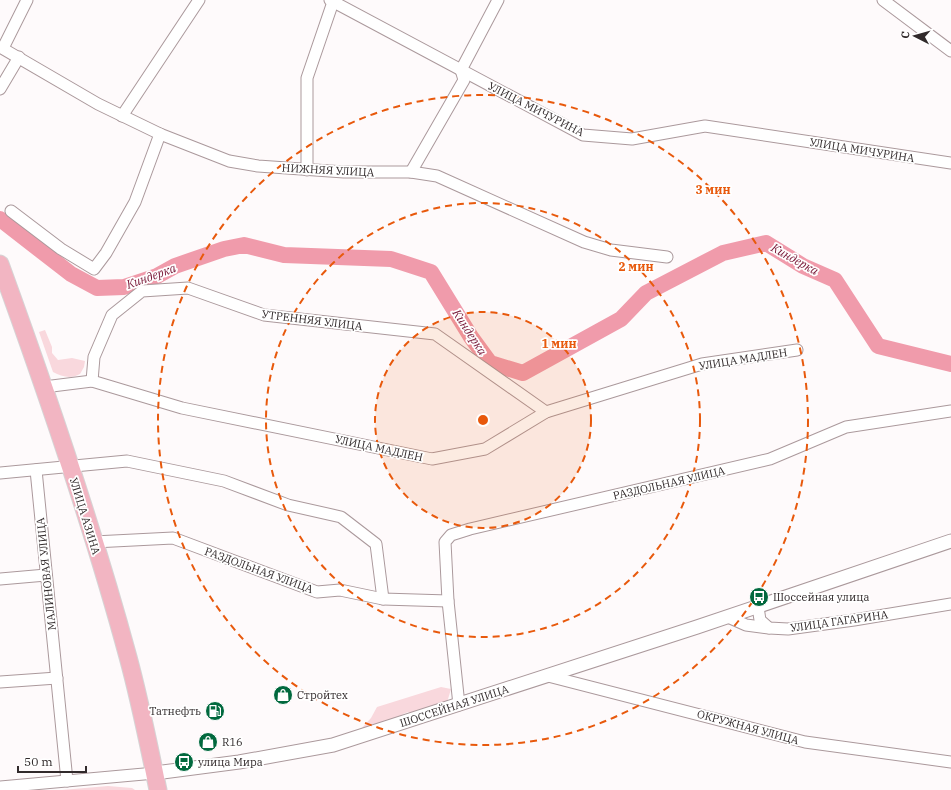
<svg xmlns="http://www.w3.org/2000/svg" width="951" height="790" viewBox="0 0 951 790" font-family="'IBM Plex Serif',serif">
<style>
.green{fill:#f9d8dd}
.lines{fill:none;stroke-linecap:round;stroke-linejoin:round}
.river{stroke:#f09bab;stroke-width:16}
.minor-casing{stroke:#ab999c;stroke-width:13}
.tertiary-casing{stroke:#ab999c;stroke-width:15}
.primary-casing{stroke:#d6d4d5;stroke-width:19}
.minor{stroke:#fff;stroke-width:11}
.tertiary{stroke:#fff;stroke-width:13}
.primary{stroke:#f2b5c2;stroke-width:17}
.ring{fill:none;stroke:#e8590c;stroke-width:2;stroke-dasharray:7 5}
.labels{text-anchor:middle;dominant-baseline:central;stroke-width:3.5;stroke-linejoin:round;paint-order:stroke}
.street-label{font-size:11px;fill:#312a2b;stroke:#fff}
.poi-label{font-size:11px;fill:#312a2b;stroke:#fff;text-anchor:start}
.water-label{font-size:12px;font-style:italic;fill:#781636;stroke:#fff}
.centre{fill:#e8590c;stroke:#fff;stroke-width:2}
.ring-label{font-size:12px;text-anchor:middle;font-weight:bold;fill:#e8590c;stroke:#fff;stroke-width:3.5;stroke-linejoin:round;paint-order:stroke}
</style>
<rect width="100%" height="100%" fill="#fefafb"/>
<!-- green -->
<g class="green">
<path d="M45,330L52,347V353L58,360L72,358L85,361L84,367L80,374C71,379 62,377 53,372L39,332Z"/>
<polygon points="441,687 451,689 446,706 413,715 408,712 403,714 399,719 360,730 371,718 377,707"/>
<polygon points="108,786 132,788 135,790 62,790"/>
</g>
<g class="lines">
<!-- river -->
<polyline class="river" points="0,219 71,274 97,288 124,287 157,276 175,266 224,249 244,245 284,255 391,259 431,272 471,337 490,363 523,373 621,319 646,293 723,253 766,243 803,266 835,280 878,346 951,364"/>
<defs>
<g id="minor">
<polyline points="330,0 583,135 632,139 705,126 951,163"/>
<polyline points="883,0 951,51"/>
<polyline points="0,47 98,104 160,134 229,161 258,166 344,172 411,172 437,176 584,242 611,250 667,257"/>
<polyline points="3,48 27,0"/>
<polyline points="0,89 19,57"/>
<polyline points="122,116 199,0"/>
<polyline points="307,170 307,78 333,2"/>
<polyline points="411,172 464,80 461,70 498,0"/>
<polyline points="11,211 61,249 94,269 106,253 135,202 160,134"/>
<polyline points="92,381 94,357 112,315 142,291 188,288 264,315 435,334 546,412"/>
<polyline points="44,387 92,381 182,408 432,459 485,449 546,412 702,364 797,350"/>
<polyline points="36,470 67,781"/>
<polyline points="0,473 127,461 224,481 288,505 341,517 376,544 383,599"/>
<polyline points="94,542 173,538 317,592 340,590 383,599 448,601"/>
<polyline points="0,579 46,575"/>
<polyline points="758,607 760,620 769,628"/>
<polyline points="728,617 746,625 769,628 788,629 854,620 951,604"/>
<polyline points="548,676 805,742 951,762"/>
<polyline points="0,682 57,678"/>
<polyline points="459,705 448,601 445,542 451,535 470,529 770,459 846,427 951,411"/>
<polyline points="0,787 155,773"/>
</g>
<polyline id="tertiary" points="155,773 239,762 333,745 697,627 951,541"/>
<path id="primary" d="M0,264C47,393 92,524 128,657C140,701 149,746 158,790"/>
</defs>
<!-- minor casing -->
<use href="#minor" class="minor-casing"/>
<!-- tertiary casing -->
<use href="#tertiary" class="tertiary-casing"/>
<!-- primary casing -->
<use href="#primary" class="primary-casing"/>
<!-- minor -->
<use href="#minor" class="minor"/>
<!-- tertiary -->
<use href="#tertiary" class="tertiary"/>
<!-- primary -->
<use href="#primary" class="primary"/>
</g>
<!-- distance rings -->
<circle cx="483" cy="420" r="108" fill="#e8590c" fill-opacity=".12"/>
<g class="ring">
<circle cx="483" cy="420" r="108"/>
<circle cx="483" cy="420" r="217"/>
<circle cx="483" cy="420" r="325"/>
</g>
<!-- icons -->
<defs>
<symbol id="bus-disc" viewBox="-11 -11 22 22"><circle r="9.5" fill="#01693e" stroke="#fff"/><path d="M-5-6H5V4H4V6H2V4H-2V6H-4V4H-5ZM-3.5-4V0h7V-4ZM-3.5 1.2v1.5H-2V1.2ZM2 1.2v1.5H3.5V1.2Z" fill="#fff"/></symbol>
<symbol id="shop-disc" viewBox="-11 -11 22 22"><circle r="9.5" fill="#01693e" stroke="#fff"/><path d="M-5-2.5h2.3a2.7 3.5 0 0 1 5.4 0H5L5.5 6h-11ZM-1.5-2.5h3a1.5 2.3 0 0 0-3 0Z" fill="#fff"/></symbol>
<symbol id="fuel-disc" viewBox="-11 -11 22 22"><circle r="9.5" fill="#01693e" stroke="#fff"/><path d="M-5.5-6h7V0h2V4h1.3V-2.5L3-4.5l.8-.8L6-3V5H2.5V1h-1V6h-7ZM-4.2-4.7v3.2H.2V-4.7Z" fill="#fff"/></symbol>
</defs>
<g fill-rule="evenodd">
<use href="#bus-disc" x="748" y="586" width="22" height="22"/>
<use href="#shop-disc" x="272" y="684" width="22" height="22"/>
<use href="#fuel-disc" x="204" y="700" width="22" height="22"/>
<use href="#shop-disc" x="197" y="731" width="22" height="22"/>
<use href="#bus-disc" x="173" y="751" width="22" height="22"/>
</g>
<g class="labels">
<!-- street labels -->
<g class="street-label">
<text transform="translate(536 109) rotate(27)">УЛИЦА МИЧУРИНА</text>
<text transform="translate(862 150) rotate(9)">УЛИЦА МИЧУРИНА</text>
<text transform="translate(328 170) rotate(3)">НИЖНЯЯ УЛИЦА</text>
<text transform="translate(312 320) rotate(7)">УТРЕННЯЯ УЛИЦА</text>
<text transform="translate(743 359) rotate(-9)">УЛИЦА МАДЛЕН</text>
<text transform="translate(379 448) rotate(12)">УЛИЦА МАДЛЕН</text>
<text transform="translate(669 483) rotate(-13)">РАЗДОЛЬНАЯ УЛИЦА</text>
<text transform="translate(85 516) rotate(73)">УЛИЦА АЗИНА</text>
<text transform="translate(259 570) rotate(20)">РАЗДОЛЬНАЯ УЛИЦА</text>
<text transform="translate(46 574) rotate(-96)">МАЛИНОВАЯ УЛИЦА</text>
<text transform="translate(839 621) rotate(-8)">УЛИЦА ГАГАРИНА</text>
<text transform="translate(454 706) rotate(-18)">ШОССЕЙНАЯ УЛИЦА</text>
<text transform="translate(748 727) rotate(15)">ОКРУЖНАЯ УЛИЦА</text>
</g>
<!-- poi labels -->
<g class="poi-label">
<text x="773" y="597">Шоссейная улица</text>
<text x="297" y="695">Стройтех</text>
<text x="201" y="711" text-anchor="end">Татнефть</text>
<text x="222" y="742">R16</text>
<text x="198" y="762">улица Мира</text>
</g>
<!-- water labels -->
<g class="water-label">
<text transform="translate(795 259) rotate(29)">Киндерка</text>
<text transform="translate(151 276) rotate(-20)">Киндерка</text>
<text transform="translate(470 332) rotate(57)">Киндерка</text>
</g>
</g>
<circle cx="483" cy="420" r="6" class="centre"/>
<g class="ring-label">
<text x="713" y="194">3 мин</text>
<text x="636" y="271">2 мин</text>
<text x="559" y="348">1 мин</text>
</g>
<!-- north arrow -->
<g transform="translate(915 36) rotate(276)" stroke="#ffffff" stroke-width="3" paint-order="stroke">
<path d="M0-3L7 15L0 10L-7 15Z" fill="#312a2b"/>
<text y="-6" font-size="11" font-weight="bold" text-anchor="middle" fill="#312a2b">С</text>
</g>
<!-- scale -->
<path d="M18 766v6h68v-6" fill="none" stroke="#312a2b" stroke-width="2"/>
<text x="24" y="766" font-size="12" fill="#312a2b" stroke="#ffffff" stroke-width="3" paint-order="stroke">50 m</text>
</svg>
